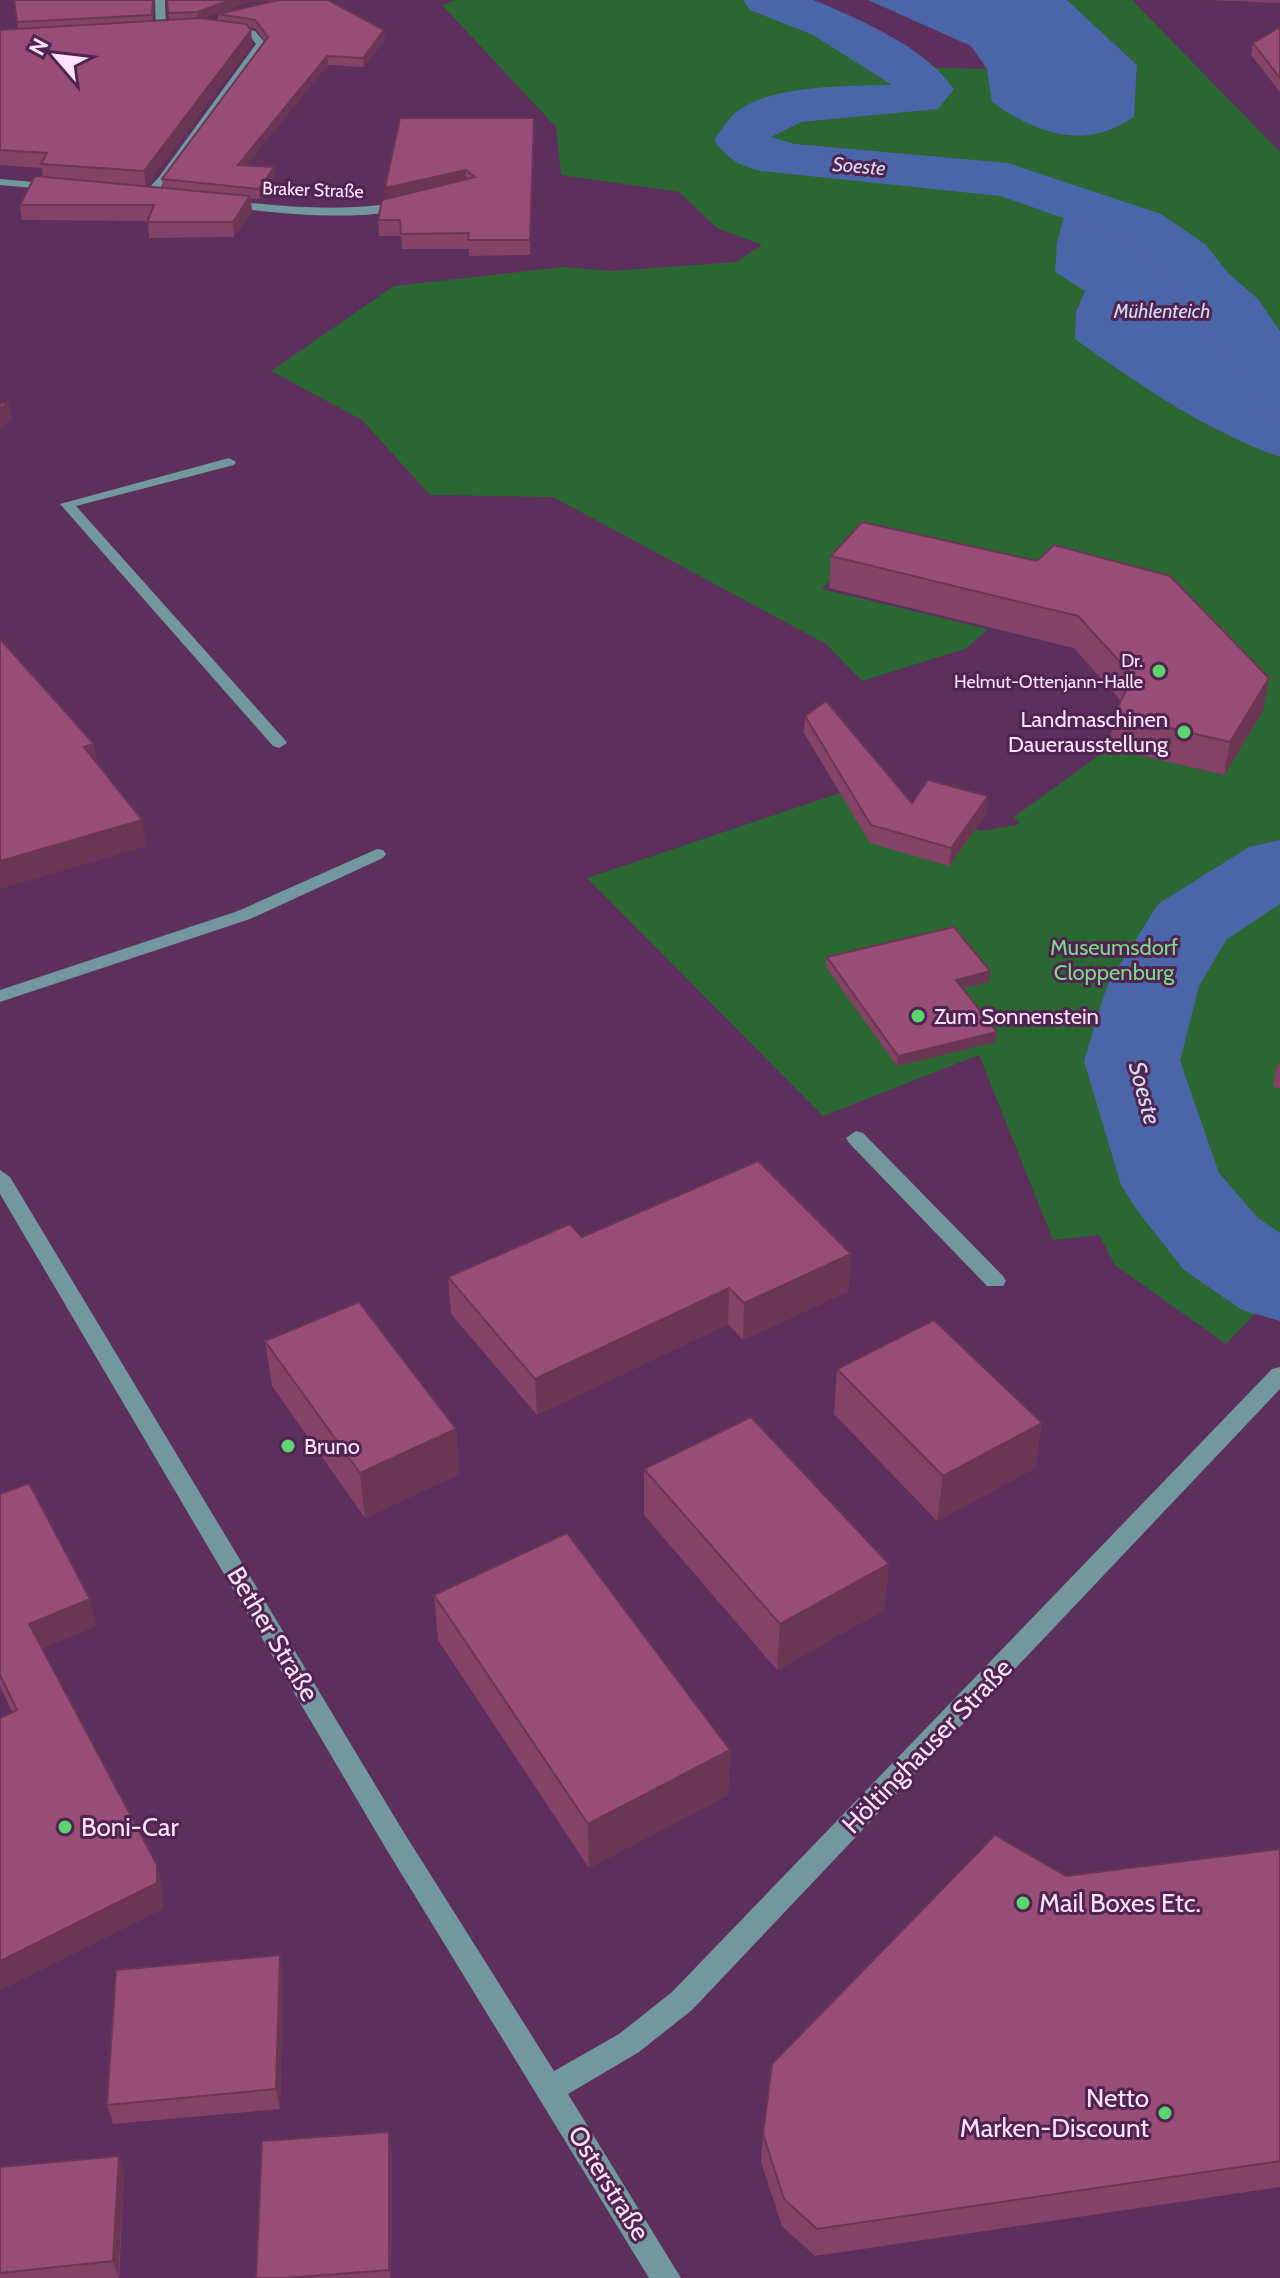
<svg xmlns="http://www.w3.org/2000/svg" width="1280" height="2278" viewBox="0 0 1280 2278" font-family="Cabin,sans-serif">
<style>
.green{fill:#2a6733}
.water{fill:#4b65a9}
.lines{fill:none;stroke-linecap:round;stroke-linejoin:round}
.river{fill:#4b65a9;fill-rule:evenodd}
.minor{fill:#72979c;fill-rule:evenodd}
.wall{fill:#834266;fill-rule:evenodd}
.shaded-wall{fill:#6a3653}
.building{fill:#984d77;stroke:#6a3653;stroke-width:2}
.poi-dot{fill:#5bd56e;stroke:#502451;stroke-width:3}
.labels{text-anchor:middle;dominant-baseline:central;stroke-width:6;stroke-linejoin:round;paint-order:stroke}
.far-street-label{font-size:18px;fill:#ffe3fe;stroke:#502451}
.far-poi-label{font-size:18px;fill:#ffe3fe;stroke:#502451;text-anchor:end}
.far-water-label{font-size:20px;font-style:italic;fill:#d2dbef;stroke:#502451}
.poi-label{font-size:22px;fill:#ffe3fe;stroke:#502451;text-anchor:start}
.park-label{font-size:22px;fill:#7dd887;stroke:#502451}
.water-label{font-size:24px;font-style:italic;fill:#d2dbef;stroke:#502451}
.near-street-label{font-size:26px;fill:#ffe3fe;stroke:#502451}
.near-poi-label{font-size:26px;fill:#ffe3fe;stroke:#502451;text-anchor:start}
</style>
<rect width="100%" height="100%" fill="#5c2f5c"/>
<!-- green -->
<polygon class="green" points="456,0 800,0 829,7 916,67 987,69 993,102 1136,91 1137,65 1067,0 1132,0 1280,152 1280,331 1258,299 1176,228 1073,193 1017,178 1065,215 1057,243 1085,291 1076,312 1198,419 1280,457 1280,1287 1226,1344 1115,1265 1099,1235 1053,1240 979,1055 823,1116 587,878 840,793 983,831 1020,824 1014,817 1109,748 1224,775 1262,711 857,550 822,589 988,629 967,648 862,681 826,644 553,497 430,495 362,420 271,371 394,286 563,267 611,271 736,262 762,245 717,228 679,192 561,175 556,127 442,5"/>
<!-- water -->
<g class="water">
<path d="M868,0H1067L1137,65L1134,117C1084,151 1037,134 992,102L987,69L971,46Z"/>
<path d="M1017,178L1073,193L1176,228L1258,299L1280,331V457C1206,431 1138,384 1075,339L1076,312L1085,291L1055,272L1057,243L1064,216L1004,184Z"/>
<path d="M1280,853V876C1251,891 1221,905 1197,929C1168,956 1150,1023 1132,1061C1132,1019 1138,960 1165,925C1175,912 1196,900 1210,891C1232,877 1257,870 1280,853Z"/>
</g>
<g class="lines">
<!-- river -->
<g class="river">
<path d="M743,0H813L826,5C869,24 926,49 954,89L938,109L801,122L771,137L795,144L1008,163L1161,214L1205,244L1280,338V417L1257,411L1229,358L1163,270L1121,238L1000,196L761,171C740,166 726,158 714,140C720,132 726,122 733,115C766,84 849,86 892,85L813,35L750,10Z"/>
<polygon points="1280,840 1280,904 1226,940 1199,986 1180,1061 1219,1173 1258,1218 1280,1233 1280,1321 1242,1310 1184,1270 1136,1209 1121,1185 1084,1061 1107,986 1158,904 1249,847"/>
</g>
<!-- minor -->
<g class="minor">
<polygon points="155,0 165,0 166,28 161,31 156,28"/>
<polygon points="224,25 255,31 266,44 154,196 128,195 128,191 147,190 159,177 256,44 249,35 221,30"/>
<polygon points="0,179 56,184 62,187 56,190 0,185"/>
<path d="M225,200C285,207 344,212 404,202L410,205C380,224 258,213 221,205V201Z"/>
<polygon points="229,458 236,462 234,465 76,506 285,740 287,743 279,748 273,746 60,504"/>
<polygon points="377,849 383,850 386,854 383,858 250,919 0,1002 0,990 238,911"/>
<polygon points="856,1131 863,1133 1003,1276 1006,1281 1003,1286 987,1286 849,1143 846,1138"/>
<polygon points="0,1170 10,1177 403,1831 554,2071 619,2034 672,1992 1272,1369 1280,1367 1280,1389 692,2010 639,2052 568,2094 681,2278 649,2278 385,1847 0,1194"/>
</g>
</g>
<!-- wall -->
<g class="wall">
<path d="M14,0H155L153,21L169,20L167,0H277L250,2L203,18L218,20V14L385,39L364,67L328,65L246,165L275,176L260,199L251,198L252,211L234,237L149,238L148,221L22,220L20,205L43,177L42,168L0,165V30L18,29ZM249,27L255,28L265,41L162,179L163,188L146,186L252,44L251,30Z"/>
<polygon points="1211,0 1280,0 1280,3"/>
<polygon points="1280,27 1280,92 1251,55 1253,43"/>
<polygon points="534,118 530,255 469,256 469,249 402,249 401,236 379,236 378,220 386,199 385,188"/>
<polygon points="862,522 1269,678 1263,711 1224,775 1109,748 1114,715 1121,701 1074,648 829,588 831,556"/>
<polygon points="805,716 912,803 988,796 986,814 949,866 870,843 804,733"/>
<polygon points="827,957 989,982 962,988 995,1042 897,1066 826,967"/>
<polygon points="1280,1063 1280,1089 1273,1086 1277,1066"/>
<polygon points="582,1237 849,1291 743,1340 728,1324 537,1415 451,1314 448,1277"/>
<polygon points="265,1341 456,1429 459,1474 365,1518 272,1386"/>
<polygon points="837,1369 1042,1423 1035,1468 937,1521 834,1414"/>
<polygon points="644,1469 889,1564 884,1610 777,1670 644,1515"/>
<polygon points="0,1494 96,1626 42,1648 157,1865 163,1891 163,1909 12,1712 0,1686"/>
<polygon points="434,1595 730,1750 728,1795 589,1868 438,1640"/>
<polygon points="1280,1849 1280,2187 815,2256 782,2226 761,2162 763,2134 1066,1876"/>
<polygon points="283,1975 280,2109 113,2124 107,2105"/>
<polygon points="392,2151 391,2278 256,2278"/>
<polygon points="119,2156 124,2175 119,2278 0,2278 0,2167"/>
</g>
<!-- shaded-wall -->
<g class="shaded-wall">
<polygon points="153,0 155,0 153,23 152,15"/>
<polygon points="231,0 277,0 250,2 198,20 197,12"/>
<polygon points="251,30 252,44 146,187 144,171"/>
<polygon points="384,30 385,39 364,67 363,58"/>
<polygon points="327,56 328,65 239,174 238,165"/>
<polygon points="534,118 534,133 530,255 530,240"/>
<polygon points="274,167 275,176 260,199 259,189"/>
<polygon points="466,170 466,185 386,203 385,188"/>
<polygon points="250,196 252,211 234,237 233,222"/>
<polygon points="9,402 12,420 0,428 0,409"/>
<polygon points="1269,678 1263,711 1224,775 1230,742"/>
<polygon points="94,744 98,771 84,747"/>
<polygon points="988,796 986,814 949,866 951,848"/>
<polygon points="142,820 147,846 0,889 0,861"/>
<polygon points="990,971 989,982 955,990 956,980"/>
<polygon points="997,1032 995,1042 897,1066 898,1056"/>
<polygon points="851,1254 849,1291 743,1340 744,1303"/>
<polygon points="729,1288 728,1324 537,1415 535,1379"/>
<polygon points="1042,1423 1035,1468 937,1521 943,1476"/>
<polygon points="456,1429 459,1474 365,1518 360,1473"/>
<polygon points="889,1564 884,1610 777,1670 780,1624"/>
<polygon points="90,1599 96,1626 36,1651 29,1624"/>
<polygon points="730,1750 728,1795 589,1868 588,1824"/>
<polygon points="157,1865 163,1891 163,1909 0,1991 0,1961"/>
<polygon points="280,1955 283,1975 280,2109 276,2089"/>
<polygon points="389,2132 392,2151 391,2278 390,2278 389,2270"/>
<polygon points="119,2156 124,2175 118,2278 113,2261"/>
</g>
<!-- building -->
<g class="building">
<polygon points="14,0 153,0 152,15 17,22"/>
<polygon points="167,0 231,0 197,12 168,13"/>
<polygon points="279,0 328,0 384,30 363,58 327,56 238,165 274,167 259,189 162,179 268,37 255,20 218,14"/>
<polygon points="200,18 246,24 251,30 144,171 41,164 47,153 0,150 0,30"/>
<polygon points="1280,27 1280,78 1253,43"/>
<polygon points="400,118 534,118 530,240 468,240 469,233 401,234 400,220 378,220 382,200 475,177 466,170 385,188"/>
<polygon points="35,176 250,196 233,222 147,222 154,205 20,205"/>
<polygon points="9,402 0,409 0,404"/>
<polygon points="862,522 1037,561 1054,545 1170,576 1269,678 1230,742 1114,715 1133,676 1078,616 831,556"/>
<polygon points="0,639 94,744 84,747 142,820 0,861"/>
<polygon points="826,701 912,803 928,780 988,796 951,848 871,825 805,716"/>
<polygon points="954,927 990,971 956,980 997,1032 898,1056 827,957"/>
<polygon points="758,1161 851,1254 744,1303 729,1288 535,1379 448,1277 570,1224 582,1237"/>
<polygon points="359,1302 456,1429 360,1473 265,1341"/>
<polygon points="934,1320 1042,1423 943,1476 837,1369"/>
<polygon points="751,1417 889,1564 780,1624 644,1469"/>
<polygon points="29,1483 90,1599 29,1624 157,1865 157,1883 0,1961 0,1718 17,1710 0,1675 0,1494"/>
<polygon points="567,1533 730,1750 588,1824 434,1595"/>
<polygon points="995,1835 1066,1876 1280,1849 1280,2161 817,2229 784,2199 763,2134 772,2064"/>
<polygon points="280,1955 276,2089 107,2105 116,1970"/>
<polygon points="389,2132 389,2270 285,2278 256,2278 262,2141"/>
<polygon points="119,2156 113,2261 0,2273 0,2167"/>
</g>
<!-- markers -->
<g class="poi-dot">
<circle cx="1159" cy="671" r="8"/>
<circle cx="1184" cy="732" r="8"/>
<circle cx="918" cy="1016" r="8"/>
<circle cx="288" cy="1446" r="8"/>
<circle cx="65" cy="1827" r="8"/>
<circle cx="1023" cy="1903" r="8"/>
<circle cx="1165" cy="2113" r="8"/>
</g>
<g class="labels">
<!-- far-street labels -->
<g class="far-street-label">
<text transform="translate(313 190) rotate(2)">Braker Straße</text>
</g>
<!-- far-poi labels -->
<g class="far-poi-label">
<text x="1143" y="661">Dr.<tspan x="1143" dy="21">Helmut-Ottenjann-Halle</tspan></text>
</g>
<!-- far-water labels -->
<g class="far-water-label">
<text transform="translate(859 166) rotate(5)">Soeste</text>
<text x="1162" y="311">Mühlenteich</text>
</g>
<!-- poi labels -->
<g class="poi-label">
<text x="1168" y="719" text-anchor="end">Landmaschinen<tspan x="1168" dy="25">Dauerausstellung</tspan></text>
<text x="934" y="1016">Zum Sonnenstein</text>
<text x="304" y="1446">Bruno</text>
</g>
<!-- park labels -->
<g class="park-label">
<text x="1114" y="947">Museumsdorf<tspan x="1114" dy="25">Cloppenburg</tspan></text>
</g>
<!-- water labels -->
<g class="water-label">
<text transform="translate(1145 1093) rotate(75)">Soeste</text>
</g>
<!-- near-street labels -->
<g class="near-street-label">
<text transform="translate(273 1634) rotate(59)">Bether Straße</text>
<text transform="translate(927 1746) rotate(-46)">Höltinghauser Straße</text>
<text transform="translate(609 2183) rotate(58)">Osterstraße</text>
</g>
<!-- near-poi labels -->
<g class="near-poi-label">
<text x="81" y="1827">Boni-Car</text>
<text x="1039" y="1903">Mail Boxes Etc.</text>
<text x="1149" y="2098" text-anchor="end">Netto<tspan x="1149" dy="30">Marken-Discount</tspan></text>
</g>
</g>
<!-- north arrow -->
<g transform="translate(56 56) rotate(298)" stroke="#502451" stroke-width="6" paint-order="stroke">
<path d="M0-6L14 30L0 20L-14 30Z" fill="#ffe3fe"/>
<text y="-12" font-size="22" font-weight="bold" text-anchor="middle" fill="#ffe3fe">N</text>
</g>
</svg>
